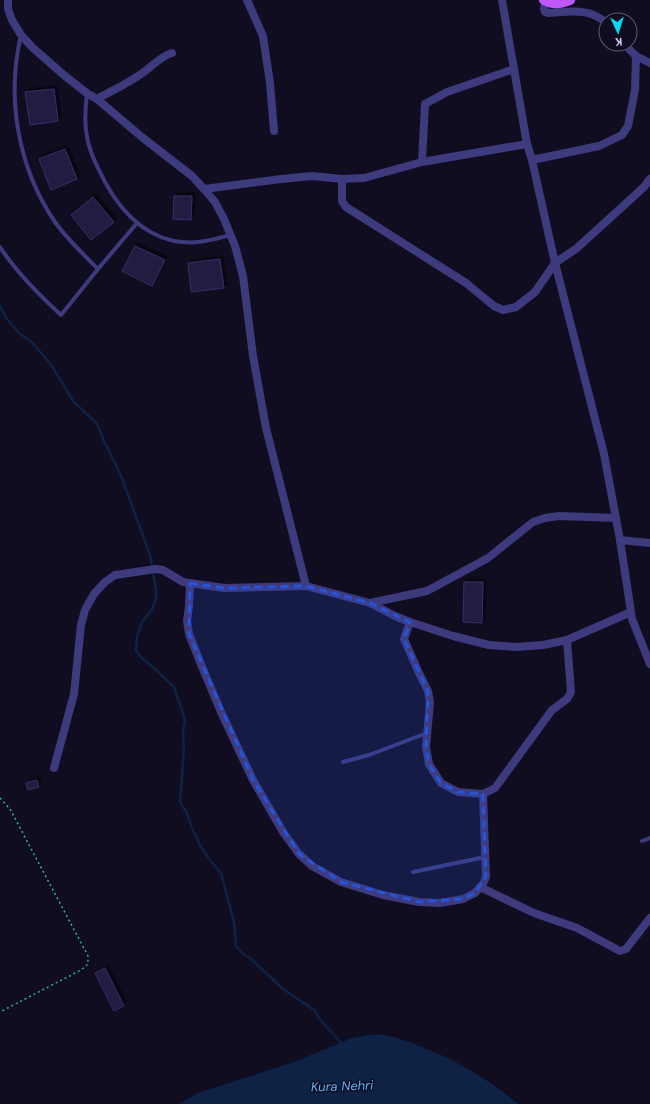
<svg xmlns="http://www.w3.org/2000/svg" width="650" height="1104" viewBox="0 0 650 1104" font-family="'DM Sans',sans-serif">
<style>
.water{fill:#0d2244}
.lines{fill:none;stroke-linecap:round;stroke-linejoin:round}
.stream{stroke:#0d2244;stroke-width:2.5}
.building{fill:#221a40;stroke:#3a2d6c;filter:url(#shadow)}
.path{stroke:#31aea8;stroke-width:1.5;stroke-dasharray:2 3;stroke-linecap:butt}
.service{stroke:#3d3a7e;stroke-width:4}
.minor{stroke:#3d3a7e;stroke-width:8}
.primary{stroke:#bf58fa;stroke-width:10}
.marked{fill:#2654da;fill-opacity:0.2;stroke:#2654da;stroke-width:3;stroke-dasharray:8 5;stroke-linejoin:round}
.labels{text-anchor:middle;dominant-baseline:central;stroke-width:3;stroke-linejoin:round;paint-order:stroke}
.water-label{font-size:13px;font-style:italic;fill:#5fb1fb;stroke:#110d20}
</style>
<defs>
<filter id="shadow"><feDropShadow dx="3" dy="-3" stdDeviation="1" flood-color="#0009"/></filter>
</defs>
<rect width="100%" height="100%" fill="#110d20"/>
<!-- water -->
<path class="water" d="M368,1035C373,1035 379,1034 384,1035C396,1037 408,1041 419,1046C455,1059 488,1079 518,1104H179L198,1093L294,1062L352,1038Z"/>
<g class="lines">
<!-- stream -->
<polyline class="stream" points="0,306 7,319 19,333 32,342 52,366 73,401 97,424 104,441 117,467 123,481 150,555 156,589 156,599 151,611 142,622 137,636 136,651 142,658 156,670 174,687 185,719 183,732 184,748 180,802 187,813 191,826 200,845 208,858 221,873 234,922 236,946 243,954 250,958 283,989 314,1010 319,1018 342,1044"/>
</g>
<!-- building -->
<g class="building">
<polygon points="54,89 58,121 30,125 25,92"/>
<polygon points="65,149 77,179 51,190 39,159"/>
<polygon points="174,196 192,196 191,220 173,219"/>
<polygon points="93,197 114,222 91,240 71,215"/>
<polygon points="135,246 165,260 152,286 122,271"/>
<polygon points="220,259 224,288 191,292 188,263"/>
<polygon points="464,582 483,582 482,623 463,622"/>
<polygon points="37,780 39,787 28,790 26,783"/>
<polygon points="105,968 124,1006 114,1011 95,973"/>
</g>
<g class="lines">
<!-- path -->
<polyline class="path" points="0,798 10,809 88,956 88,964 81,970 0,1012"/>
<!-- service -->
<g class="service">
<path d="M21,35C6,98 18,168 55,222C67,239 83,254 98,269"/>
<path d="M87,94C85,109 84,122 87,137C89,148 93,158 98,168C113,201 137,233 174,241C194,245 212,240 231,235"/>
<path d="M0,247C17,273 38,294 61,315L98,269L137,223"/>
<polyline points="343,762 369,755 427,733"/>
<polyline points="642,841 650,838"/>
<polyline points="413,872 485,857"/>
</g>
<!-- minor -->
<g class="minor">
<polyline points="8,0 8,9 12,20 21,35 33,48 65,76 88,94 97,99 143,138 192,176 204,189 215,202 224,219 235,246 243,276 253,356 266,428 306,586"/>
<polyline points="247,0 263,36 270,83 274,131"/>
<polyline points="502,0 527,144 532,160 555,263 604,454 620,540 631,612 632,619 650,664"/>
<path d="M546,1L544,9L545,12L548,13C568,12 590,7 606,23"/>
<polyline points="624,44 636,56 650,63"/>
<path d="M97,99C111,91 127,84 141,74C152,67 159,57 172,53"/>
<polyline points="532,160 599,146 622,135 628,126 635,90 636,56"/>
<polyline points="422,162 425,104 447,92 514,69"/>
<polyline points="342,179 342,201 346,207 466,283 494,306 503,310 516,307 535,292 555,263 577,248 644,187 650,179"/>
<polyline points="204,189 281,179 312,176 342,179 364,178 422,162 527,144"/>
<polyline points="620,540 650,543"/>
<polyline points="190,583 189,606 187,621 189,634 200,662 221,712 253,780 283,832 299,854 312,866 341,882 383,895 419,902 440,903 463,899 475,893 483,884 486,877 483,794"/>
<polyline points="370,603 427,591 488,558 533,522 545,518 559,516 616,518"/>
<polyline points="410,622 404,639 419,673 428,691 430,702 426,747 429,764 441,783 458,792 483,794 495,788 552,710 567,699 571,692 567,640"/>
<polyline points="54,768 74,694 81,625 85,610 94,594 105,582 115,575 156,569 163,570 183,582 224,588 306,586 370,603 395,616 410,622 453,636 489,645 516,647 543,645 567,640 631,612"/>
<polyline points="480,887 534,913 577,928 620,951 626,949 650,918"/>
</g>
<!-- primary -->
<path class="primary" d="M544,0C553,5 561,4 570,0"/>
</g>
<!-- marked area -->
<path class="marked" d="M190,583L224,588L306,586L370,603L410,622L404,639L428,691L426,747L429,764L441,783L458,792L483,794L486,877L475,893L463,899L419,902L341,882L299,854L253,780L189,634Z"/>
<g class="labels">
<!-- water labels -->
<g class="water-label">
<text transform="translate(342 1086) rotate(-2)">Kura Nehri</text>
</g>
</g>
<!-- north arrow -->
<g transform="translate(618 32) rotate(176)"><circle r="19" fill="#110d20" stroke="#5f5a79"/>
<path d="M0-3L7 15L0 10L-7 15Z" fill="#07d8f1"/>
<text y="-6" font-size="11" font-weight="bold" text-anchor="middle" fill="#d4cefe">K</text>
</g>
</svg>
